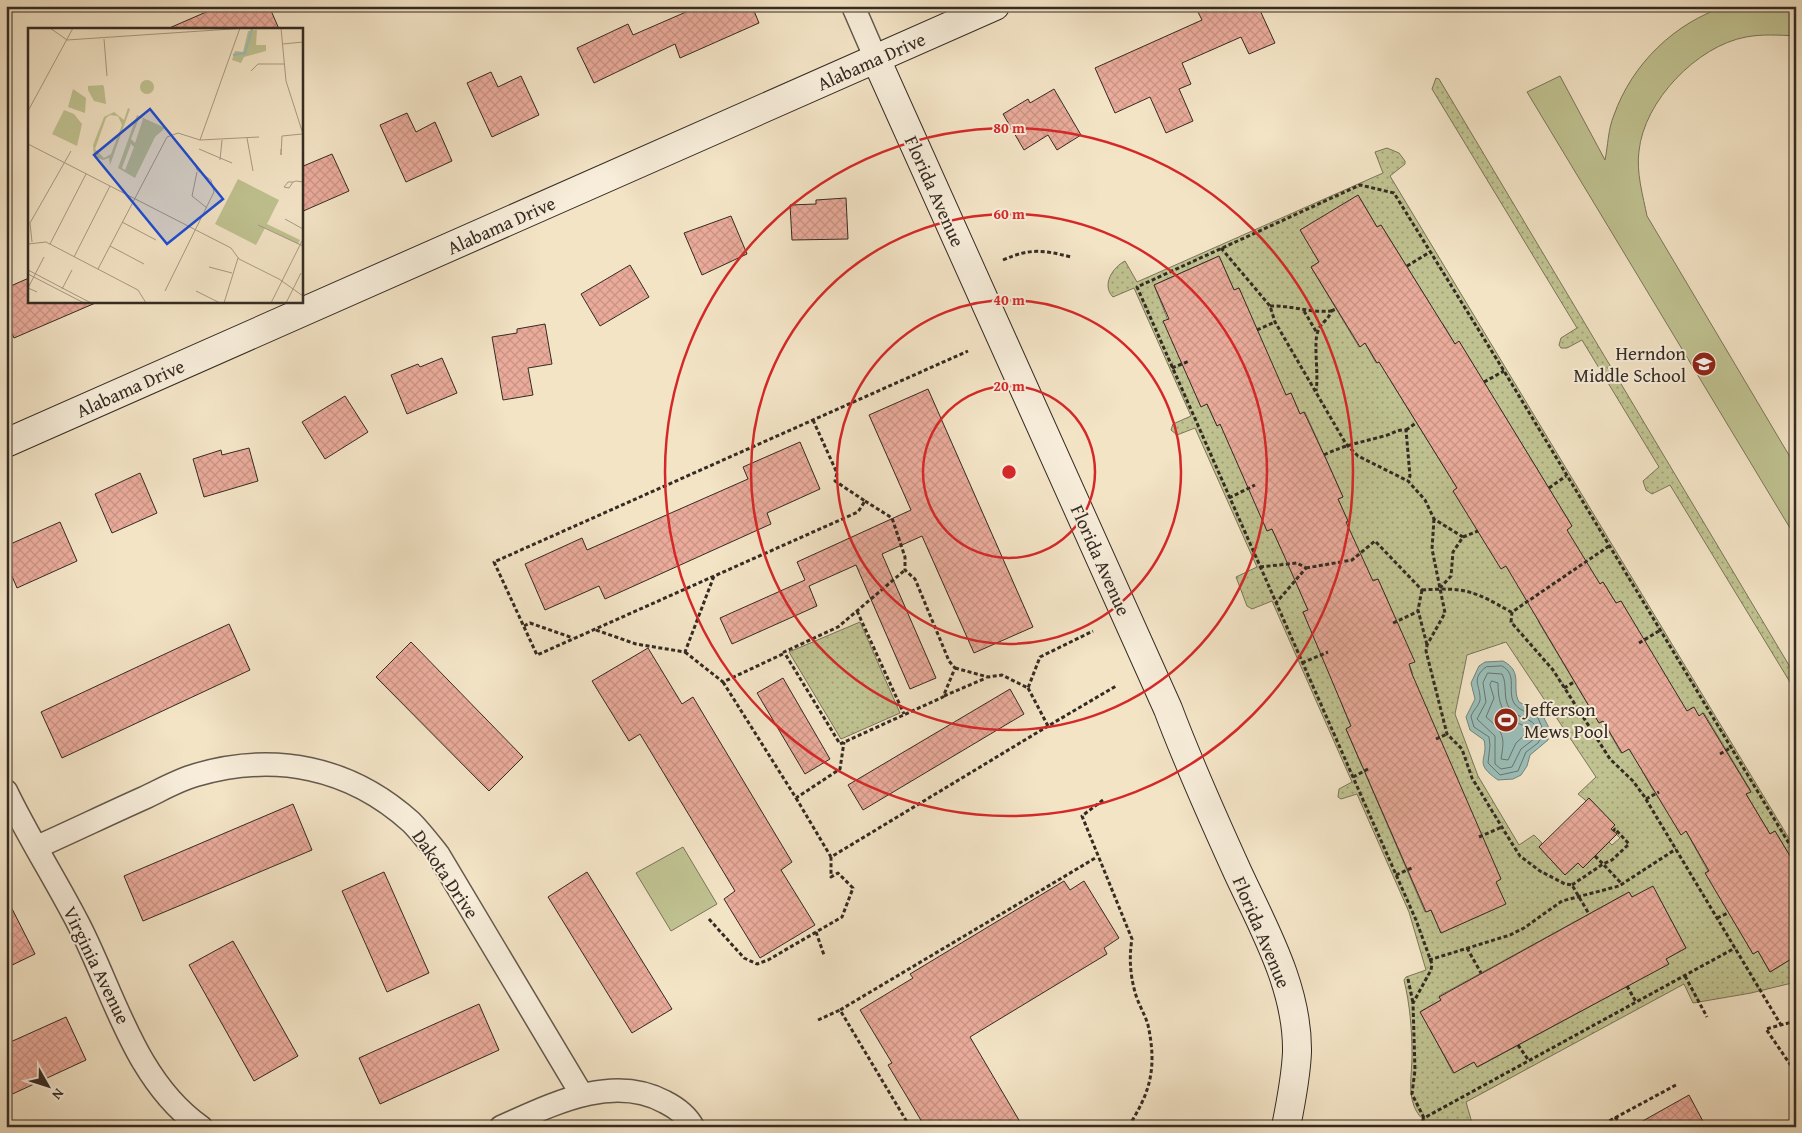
<svg xmlns="http://www.w3.org/2000/svg" width="1802" height="1133" viewBox="0 0 1802 1133" font-family="'Gentium Book Plus',serif">
<style>
.grass{fill:url(#grass-dots);stroke:#7a765a;fill-rule:evenodd}
.park{fill:#c0c291;stroke:#7a765a}
.water{fill:#9bbeb8;stroke:#72837c}
.lines{fill:none;stroke-linecap:round;stroke-linejoin:round}
.shore{stroke:#68746e;stroke-width:1}
.building{fill:url(#building-cross-hatch);stroke:#352b23}
.street-casing{stroke:#64594c;stroke-width:25}
.secondary-casing{stroke:#352b23;stroke-width:30}
.path{stroke:#352b23;stroke-width:3;stroke-dasharray:4 2.5;stroke-linecap:butt}
.street{stroke:#f7edda;stroke-width:22}
.secondary{stroke:#f7edda;stroke-width:28}
.ring{fill:none;stroke:#d62828;stroke-width:2.5}
.labels{text-anchor:middle;dominant-baseline:central;stroke-width:4;stroke-linejoin:round;paint-order:stroke}
.street-label{font-size:19px;fill:#352b23;stroke:#f7edda}
.poi-label{font-size:19px;fill:#352b23;stroke:#f7edda;text-anchor:end}
.inset-river{fill:none;stroke:#9bbeb8;stroke-width:2.5}
.inset-road{fill:none;stroke:#a79a85;stroke-width:1}
.view{fill:#1d4ed8;fill-opacity:0.15;stroke:#1d4ed8;stroke-width:2.5}
.inset-edge{fill:none;stroke:#352b23;stroke-width:2.5}
.centre{fill:#d62828;stroke:#f7edda;stroke-width:2.5}
.ring-label{font-size:15px;text-anchor:middle;font-weight:bold;fill:#d62828;stroke:#f7edda;stroke-width:4;stroke-linejoin:round;paint-order:stroke}
</style>
<defs>
<pattern id="grass-dots" width="8" height="8" patternUnits="userSpaceOnUse" patternTransform="scale(1.25)"><rect width="8" height="8" fill="#c0c291"/><path d="M2 2h.1M6 6h.1" fill="none" stroke="#9d9e76" stroke-width="1.8" stroke-linecap="round"/></pattern>
<pattern id="building-cross-hatch" width="8" height="8" patternUnits="userSpaceOnUse" patternTransform="scale(1.25)"><rect width="8" height="8" fill="#eaab9b"/><path d="M0 0l8 8M0 8l8-8" fill="none" stroke="#c99385"/></pattern>
</defs>
<rect width="100%" height="100%" fill="#f3e4c6"/>
<filter id="stains"><feTurbulence type="fractalNoise" baseFrequency=".004" numOctaves="4"/><feColorMatrix values="0 0 0 0 .2 0 0 0 0 .09 0 0 0 0 .02 0 0 0 .5 -.17"/></filter>
<radialGradient id="worn" r=".72"><stop offset=".6" stop-color="#630" stop-opacity="0"/><stop offset="1" stop-color="#630" stop-opacity=".3"/></radialGradient>
<!-- grass -->
<g class="grass">
<polygon points="1436,78 1439,79 1796,677 1796,692 1670,485 1652,494 1646,490 1643,481 1659,467 1582,340 1567,348 1561,348 1559,345 1561,338 1577,328 1432,89"/>
<path d="M1387,148L1399,153L1405,161V164L1390,176L1796,850V866L1775,831L1770,834L1746,794L1751,791L1704,713L1699,716L1693,707L1683,714L1621,601L1616,603L1603,582L1538,621L1599,723L1603,721L1621,753L1633,746L1634,756L1653,790L1657,788L1681,834L1686,831L1753,954L1758,951L1770,972L1796,956V982L1751,993L1693,1003L1684,984L1466,1102L1472,1123C1465,1129 1455,1127 1446,1127C1431,1127 1420,1121 1414,1106C1408,1091 1412,1072 1412,1056C1412,1030 1410,1005 1404,980L1406,977L1426,970L1409,912L1357,794L1341,799L1338,797L1339,789L1352,782L1272,601L1252,609L1247,606L1236,577L1257,567L1195,428L1177,435L1171,430L1173,424L1191,416L1134,288L1113,297C1101,285 1113,267 1125,261L1137,282L1383,173L1375,152ZM1358,195L1377,227L1381,225L1430,304L1437,327L1443,324L1455,344L1459,342L1572,526L1567,530L1453,491L1457,488L1392,383L1382,360L1376,363L1365,343L1359,347L1311,267L1319,262ZM1219,256L1234,290L1239,288L1281,397L1291,393L1300,414L1305,412L1343,497L1338,499L1348,522L1282,551L1272,529L1267,531L1226,422L1217,426L1207,404L1202,406L1154,285ZM1378,579L1414,662L1409,664L1413,674L1406,677L1501,879L1496,882L1505,904L1441,933L1431,910L1425,912L1366,775L1368,763L1362,766L1346,729L1351,726L1342,705L1348,702L1320,650L1303,612L1308,610L1299,589ZM1506,642L1596,777L1578,794L1615,825L1611,829L1620,838L1612,845L1609,842L1583,868L1578,863L1565,875L1539,847L1542,843L1534,835L1519,845L1478,776L1455,714L1467,655ZM1653,887L1686,948L1666,959L1668,964L1478,1067L1474,1062L1453,1073L1421,1011L1441,1000L1439,996L1629,892L1632,897Z"/>
<polygon points="860,622 900,713 841,739 789,652"/>
</g>
<!-- park -->
<g class="park">
<path d="M1727,6H1796V36C1779,35 1762,34 1746,37C1697,46 1644,101 1639,151C1636,172 1643,196 1647,216L1796,467V538L1527,92L1560,76L1605,160C1608,146 1608,129 1614,115C1632,64 1675,22 1727,6Z"/>
<polygon points="683,847 717,904 671,931 636,873"/>
</g>
<!-- water -->
<path class="water" d="M1503,661C1524,672 1511,687 1519,702L1542,714L1549,728L1548,740L1530,755L1527,766L1521,775L1513,779L1498,780C1472,762 1489,760 1484,740L1470,730L1466,717L1475,699L1471,683L1479,666L1485,662Z"/>
<g class="lines">
<!-- shore -->
<g class="shore">
<path d="M1502,666C1518,674 1507,691 1514,703C1520,712 1530,712 1538,718L1544,732L1538,743L1526,752L1518,771L1500,775L1488,763L1490,745L1489,737L1474,727L1471,717C1472,711 1479,706 1480,700C1481,686 1470,679 1486,667Z"/>
<path d="M1488,673L1502,674C1508,685 1502,698 1510,709C1519,720 1532,716 1538,730L1534,739L1521,749L1512,767L1501,769L1495,764V736L1477,719L1486,702L1483,683Z"/>
<path d="M1492,681L1498,683C1498,706 1504,720 1528,727L1530,730L1516,743L1508,760L1501,759C1505,737 1504,732 1486,717L1494,698L1490,685Z"/>
</g>
</g>
<!-- building -->
<g class="building">
<polygon points="220,6 269,6 279,29 167,29"/>
<polygon points="683,6 752,6 759,23 680,58 675,44 594,83 577,48 628,24 633,35 686,12"/>
<polygon points="1210,6 1258,6 1275,43 1249,54 1241,37 1182,63 1191,84 1179,89 1193,121 1166,133 1150,97 1115,113 1095,68 1202,20 1198,12"/>
<polygon points="491,72 498,87 521,76 539,115 492,137 467,83"/>
<polygon points="1054,89 1081,135 1057,150 1048,135 1024,150 1003,114 1028,99 1030,103"/>
<polygon points="407,113 416,132 435,122 452,161 406,182 380,125"/>
<polygon points="332,154 349,191 301,212 301,167"/>
<polygon points="1358,195 1377,227 1381,225 1455,344 1459,341 1572,526 1567,530 1600,584 1603,582 1616,603 1621,601 1687,711 1694,707 1699,716 1703,713 1751,792 1746,794 1770,834 1775,831 1796,866 1796,956 1770,972 1758,951 1753,954 1705,873 1709,871 1686,831 1681,835 1629,749 1622,753 1603,721 1599,723 1506,566 1501,569 1453,491 1457,488 1379,362 1377,363 1365,343 1360,347 1311,267 1319,262 1300,230"/>
<polygon points="846,198 848,239 792,240 790,205 816,204 816,200"/>
<polygon points="731,216 747,254 702,275 684,233"/>
<polygon points="1219,256 1234,290 1239,288 1286,395 1291,393 1300,414 1304,412 1326,459 1343,497 1338,499 1348,521 1346,522 1373,581 1378,579 1415,662 1409,664 1412,674 1501,879 1496,882 1506,904 1441,933 1431,910 1426,912 1346,729 1351,726 1303,612 1308,610 1282,551 1272,529 1267,531 1220,424 1217,426 1207,404 1201,407 1163,321 1169,319 1154,285"/>
<polygon points="630,265 649,297 600,326 581,294"/>
<polygon points="29,278 29,301 100,301 14,338 6,321 6,288"/>
<polygon points="545,324 552,364 528,368 533,395 503,400 492,337 517,333 517,329"/>
<polygon points="442,358 457,393 407,414 391,375 418,364 420,367"/>
<polygon points="928,389 1033,627 974,653 922,536 882,554 936,678 910,689 856,565 809,586 817,606 732,644 720,618 805,580 797,562 911,510 869,415"/>
<polygon points="345,396 368,432 325,459 302,422"/>
<polygon points="800,442 820,489 767,513 771,524 605,599 599,586 545,610 525,564 582,538 587,550 748,479 743,467"/>
<polygon points="249,448 258,481 204,497 193,459 221,450 222,455"/>
<polygon points="140,473 157,513 112,533 95,494"/>
<polygon points="60,522 77,561 17,588 6,562 6,546"/>
<polygon points="229,624 250,670 62,758 41,712"/>
<polygon points="411,642 523,757 489,791 376,677"/>
<polygon points="648,648 682,704 693,697 792,862 781,870 815,925 760,958 724,899 735,891 640,734 629,741 592,681"/>
<polygon points="783,678 830,759 805,774 757,693"/>
<polygon points="1010,689 1024,714 863,810 848,785"/>
<polygon points="1589,798 1615,825 1611,829 1617,834 1583,868 1578,863 1565,875 1539,847"/>
<polygon points="293,804 312,850 143,921 124,876"/>
<polygon points="384,872 429,973 387,992 342,891"/>
<polygon points="587,872 672,1009 632,1033 548,897"/>
<polygon points="1064,881 1070,890 1084,881 1119,938 1104,948 1107,954 970,1037 1023,1127 925,1127 888,1065 892,1063 860,1010 913,978 910,974"/>
<polygon points="1653,886 1686,948 1666,959 1669,964 1477,1067 1474,1062 1454,1073 1420,1012 1441,1000 1439,997 1629,892 1632,897"/>
<polygon points="6,897 35,954 6,968"/>
<polygon points="233,941 298,1056 254,1081 189,965"/>
<polygon points="479,1004 499,1050 380,1104 359,1058"/>
<polygon points="66,1017 86,1060 6,1097 6,1044"/>
<polygon points="1689,1095 1706,1127 1632,1127"/>
</g>
<g class="lines">
<defs>
<g id="street">
<polyline points="853,6 876,59"/>
<path d="M6,791C28,837 56,880 79,925C114,993 135,1081 201,1127"/>
<path d="M37,847C73,831 108,814 144,798C161,790 178,780 196,775C275,752 350,767 411,822C421,832 430,844 438,854L582,1095"/>
<path d="M501,1127C551,1105 612,1073 665,1102C675,1107 687,1116 693,1127"/>
</g>
<g id="secondary">
<path d="M876,59L1168,709C1189,765 1213,818 1238,873C1264,929 1298,988 1297,1052C1296,1077 1291,1102 1286,1127"/>
<polyline points="6,443 995,6"/>
</g>
</defs>
<!-- street casing -->
<use href="#street" class="street-casing"/>
<!-- secondary casing -->
<use href="#secondary" class="secondary-casing"/>
<!-- path -->
<g class="path">
<polyline points="1221,248 1270,306 1275,322 1346,444 1358,456 1408,481 1425,500 1434,519 1463,537 1453,552 1451,576 1440,588"/>
<path d="M1003,260C1030,248 1043,250 1071,257"/>
<polyline points="1407,266 1430,252"/>
<path d="M1270,306C1291,305 1309,313 1331,311C1329,320 1321,322 1318,331C1313,343 1319,374 1316,391"/>
<polyline points="1304,311 1317,333"/>
<polyline points="1331,311 1336,309"/>
<polyline points="1257,330 1275,322"/>
<polyline points="1172,368 1189,361"/>
<polyline points="1484,382 1504,371"/>
<polyline points="813,420 837,473 835,481 865,501 858,512 537,655 494,562 968,351"/>
<polyline points="1406,430 1416,423"/>
<path d="M1324,455C1344,445 1363,442 1384,436C1392,434 1398,429 1406,430L1410,476L1408,481"/>
<polyline points="1549,488 1566,476"/>
<polyline points="1229,498 1255,485"/>
<polyline points="865,501 892,518 905,557 905,570 915,579 949,661 955,668 943,697 840,744 784,652 838,627 905,570"/>
<polyline points="1434,519 1432,549 1445,613 1427,645 1426,651 1447,734 1462,749 1472,778 1511,842 1520,856 1540,871 1565,884 1572,885 1589,914"/>
<polyline points="1463,537 1478,531"/>
<polyline points="1609,546 1512,612 1511,622 1553,670 1610,759 1633,781 1644,796 1781,1025"/>
<polyline points="1260,567 1297,563 1306,568 1276,603"/>
<polyline points="1306,568 1352,560 1375,541 1422,590"/>
<path d="M1422,590C1466,587 1474,591 1511,612"/>
<polyline points="1422,590 1418,610 1427,645"/>
<polyline points="857,611 904,714"/>
<polyline points="1393,623 1419,611"/>
<polyline points="524,626 530,623 573,638"/>
<polyline points="596,630 636,644 685,652 714,576"/>
<polyline points="1639,643 1659,631"/>
<polyline points="685,652 723,682 785,653"/>
<polyline points="1302,663 1328,652"/>
<polyline points="955,668 988,677 1002,675 1028,688 1040,657 1093,631"/>
<polyline points="723,682 796,798 840,769 844,742"/>
<polyline points="1028,688 1048,726 1116,686"/>
<polyline points="1564,688 1574,682"/>
<polyline points="944,696 986,678"/>
<polyline points="1436,739 1447,734"/>
<polyline points="1720,754 1732,747"/>
<polyline points="1353,777 1370,768"/>
<polyline points="796,798 831,857 1048,726"/>
<polyline points="1646,799 1659,792"/>
<path d="M1103,800L1082,816L1132,939C1129,957 1130,974 1135,992C1138,1004 1145,1014 1148,1025C1157,1067 1151,1092 1128,1127"/>
<polyline points="1479,837 1502,827"/>
<polyline points="1595,856 1603,864 1612,860 1629,844 1615,829 1613,831"/>
<polyline points="1793,873 1796,871"/>
<polyline points="1396,875 1414,867"/>
<polyline points="1572,885 1603,864 1622,884"/>
<polyline points="1717,918 1728,913"/>
<polyline points="709,919 744,958 757,964 768,960 842,917 853,888 838,873 831,877 831,857"/>
<polyline points="816,932 824,955"/>
<polyline points="1467,948 1481,973"/>
<polyline points="1429,960 1510,935 1524,928 1562,901 1619,886 1676,849"/>
<polyline points="1685,976 1707,1017"/>
<polyline points="1408,979 1413,1003"/>
<polyline points="1627,986 1636,1002"/>
<polyline points="818,1020 840,1010"/>
<polyline points="1796,1021 1766,1029 1796,1073"/>
<polyline points="1518,1045 1529,1061"/>
<polyline points="1615,1117 1623,1127"/>
<polyline points="1424,1118 1412,1094 1415,1070 1413,1003 1431,970 1432,964 1416,920 1137,287 1360,185 1394,193 1504,371 1796,855"/>
<polyline points="910,1127 840,1010 1097,857"/>
<polyline points="1419,1127 1424,1118 1735,948"/>
<polyline points="1598,1127 1676,1085"/>
</g>
<!-- street -->
<use href="#street" class="street"/>
<!-- secondary -->
<use href="#secondary" class="secondary"/>
</g>
<!-- distance rings -->
<g class="ring">
<circle cx="1009" cy="472" r="86"/>
<circle cx="1009" cy="472" r="172"/>
<circle cx="1009" cy="472" r="258"/>
<circle cx="1009" cy="472" r="344"/>
</g>
<!-- icons -->
<defs>
<symbol id="school-disc" viewBox="-11 -11 22 22"><circle r="9.5" fill="#8f2418" stroke="#f7edda"/><path d="M0-5L7-2L0 1L-7-2ZM-4 1L0 2.5L4 1V4Q0 6-4 4Z" fill="#fff"/></symbol>
<symbol id="stadium-disc" viewBox="-11 -11 22 22"><circle r="9.5" fill="#8f2418" stroke="#f7edda"/><path d="M0-5a6.5 5 0 1 0 0 10a6.5 5 0 1 0 0-10ZM-3.5-1.8h7v3.6h-7Z" fill="#fff"/></symbol>
</defs>
<g fill-rule="evenodd">
<use href="#school-disc" x="1690" y="350" width="28" height="28"/>
<use href="#stadium-disc" x="1492" y="706" width="28" height="28"/>
</g>
<g class="labels">
<!-- street labels -->
<g class="street-label">
<text transform="translate(871 61) rotate(-24)">Alabama Drive</text>
<text transform="translate(935 191) rotate(66)">Florida Avenue</text>
<text transform="translate(501 225) rotate(-24)">Alabama Drive</text>
<text transform="translate(130 388) rotate(-24)">Alabama Drive</text>
<text transform="translate(1101 560) rotate(66)">Florida Avenue</text>
<text transform="translate(446 874) rotate(56)">Dakota Drive</text>
<text transform="translate(1262 932) rotate(67)">Florida Avenue</text>
<text transform="translate(97 965) rotate(64)">Virginia Avenue</text>
</g>
<!-- poi labels -->
<g class="poi-label">
<text x="1686" y="353">Herndon<tspan x="1686" dy="22">Middle School</tspan></text>
<text x="1524" y="709" text-anchor="start">Jefferson<tspan x="1524" dy="22">Mews Pool</tspan></text>
</g>
</g>
<!-- overview -->
<g transform="translate(28 28)">
<rect width="275" height="275" fill="#f3e4c6"/>
<path d="M109,87L137,100L127,109L107,150L90,140ZM112,88L115,91L107,115L103,111ZM103,116L106,119L97,142L94,140Z" fill="#c0c291" fill-rule="evenodd"/>
<path d="M229,2L228,17H238V23L216,29L213,35L204,32L207,23L215,24L220,3Z" fill="#c0c291"/>
<path d="M112 59a7 7 0 1 1 14 0a7 7 0 1 1-14 0ZM75,57L76,59L78,76L66,73L60,62V58ZM45,61L58,70L57,85L40,79ZM100,80L102,81L82,137L81,130L75,132L66,128L65,117L76,89L86,84L96,92ZM82,87L90,88L94,97L83,126L76,130L67,121L78,90ZM36,82L46,86L54,96L49,118L24,106ZM210,151L251,172L239,196L272,212L270,216L237,200L228,217L187,196Z" fill="#c0c291" fill-rule="evenodd"/>
<path class="inset-river" d="M205,27L217,25L224,1"/>
<path class="inset-road" d="M22,0L39,12M253,0L258,53L275,106M76,11L79,48M39,12L218,0M255,16L275,14M223,43L230,36H256M0,83L45,0M219,110L225,143M172,112L212,0M0,116L203,220L211,231L251,251L275,268M171,121L204,135M253,121V127L254,108L274,106M192,132L194,112M169,144L164,168L179,180M265,154L261,160L256,159L260,154H265L268,153L275,154M257,191L275,201M94,194L128,212M230,197L275,218M4,214L2,195L43,123M0,216L18,214L110,262L118,275M22,216L58,146M82,218L116,236M46,229L82,158M181,239L204,245M70,241L139,109L150,105L172,112L231,109M0,242L63,275M0,246L56,275M34,261L44,242M137,263L186,164L183,152L169,142L167,135M168,263L192,275M9,264L0,260L16,229M196,275L210,230M243,275L275,211M258,275L273,245"/>
<path class="view" d="M122,81L195,171L139,216L66,127Z"/>
<rect width="275" height="275" class="inset-edge"/>
</g>
<circle cx="1009" cy="472" r="8" class="centre"/>
<g class="ring-label">
<text x="1009" y="133">80 m</text>
<text x="1009" y="219">60 m</text>
<text x="1009" y="305">40 m</text>
<text x="1009" y="391">20 m</text>
</g>
<!-- margin -->
<rect width="1802" height="1133" fill="none" stroke="#f3e4c6" stroke-width="25"/>
<rect x="8" y="8" width="1787" height="1118" fill="none" stroke="#352b23" stroke-width="2.5"/>
<rect x="12" y="12" width="1777" height="1108" fill="none" stroke="#352b23"/>
<!-- north arrow -->
<g transform="translate(48 1086) rotate(129)" stroke="#f7edda" stroke-width="4" paint-order="stroke">
<path d="M0-4L9 19L0 12L-9 19Z" fill="#352b23"/>
<text y="-8" font-size="14" font-weight="bold" text-anchor="middle" fill="#352b23">N</text>
</g>
<rect width="100%" height="100%" filter="url(#stains)"/>
<rect width="100%" height="100%" fill="url(#worn)"/>
</svg>
